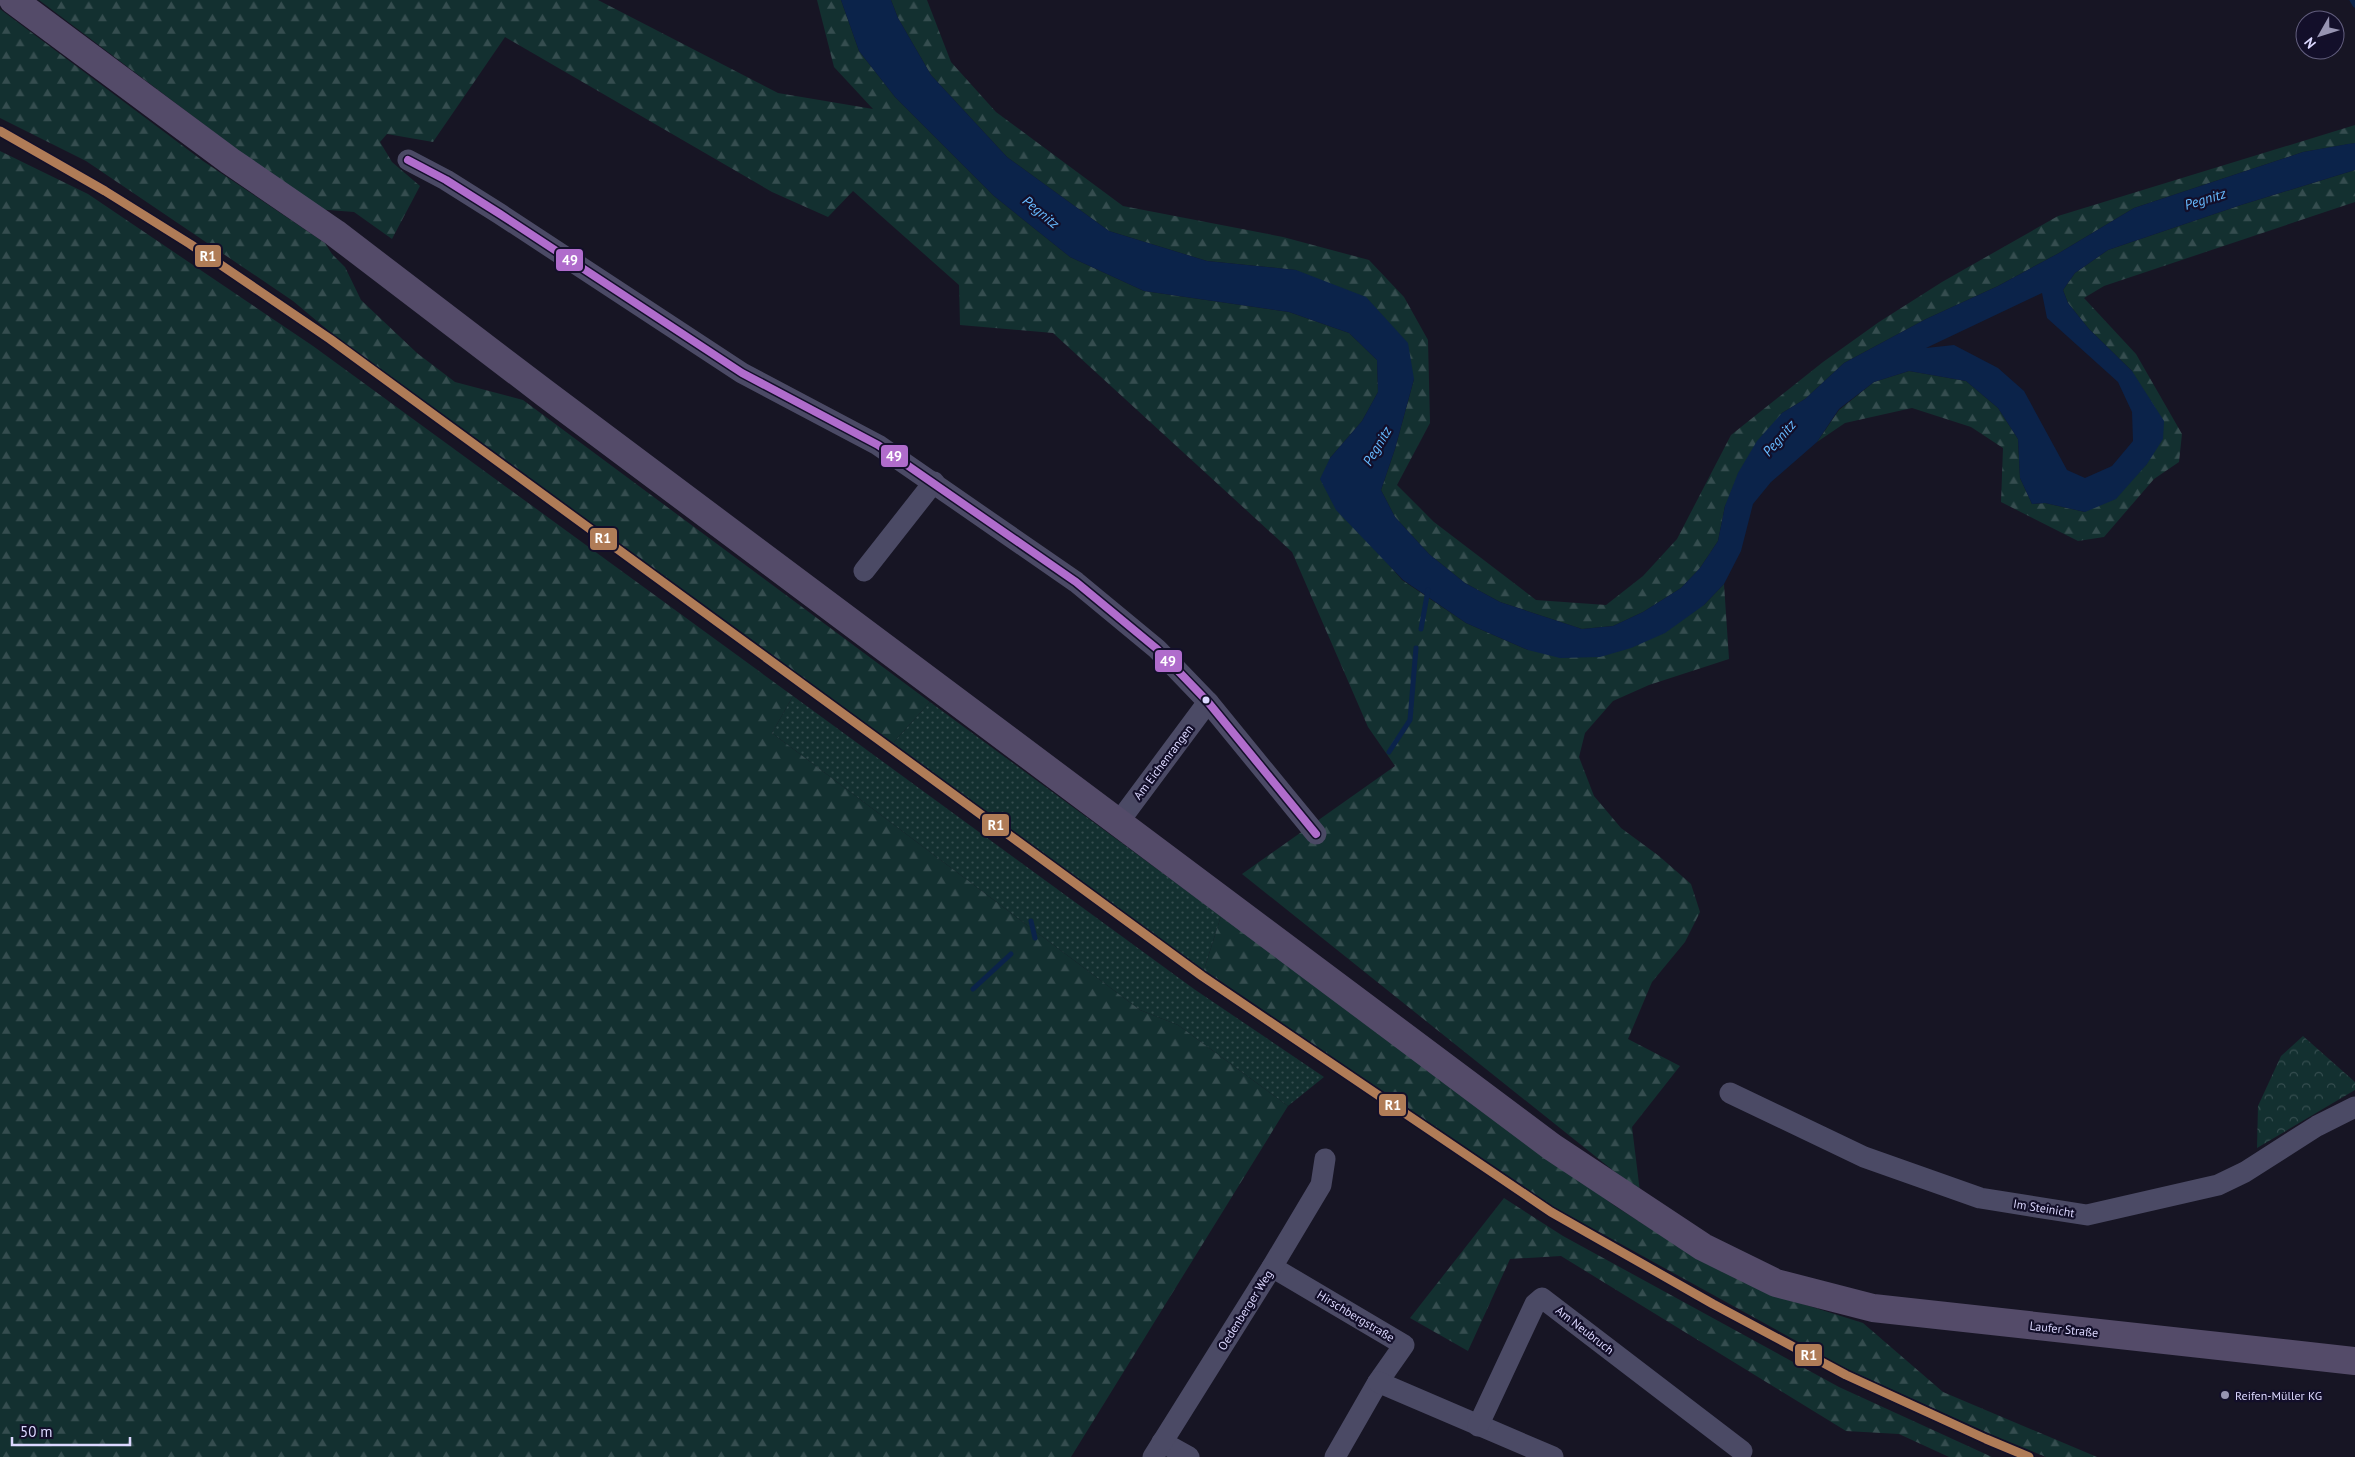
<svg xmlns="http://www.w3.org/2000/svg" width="2355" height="1457" viewBox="0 0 2355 1457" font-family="'PT Sans',sans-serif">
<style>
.grass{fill:url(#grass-dots)}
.forest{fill:url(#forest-firs)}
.park{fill:url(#park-crowns)}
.water{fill:#0b234a;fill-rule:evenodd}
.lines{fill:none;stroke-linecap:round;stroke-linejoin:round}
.stream{stroke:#0b234a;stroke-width:5}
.minor{stroke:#4b4a65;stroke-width:21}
.major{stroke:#544b69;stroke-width:28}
.bus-1-casing{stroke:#130f2a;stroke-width:11}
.bus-1{stroke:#b06ccc;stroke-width:8}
.rail-1-casing{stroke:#130f2a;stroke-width:12}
.rail-1{stroke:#b07c57;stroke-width:9}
.bus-dot{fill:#dcd8ff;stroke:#130f2a;stroke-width:2}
.poi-dot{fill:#9794b2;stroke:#130f2a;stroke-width:2}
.labels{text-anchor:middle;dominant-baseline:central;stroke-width:4.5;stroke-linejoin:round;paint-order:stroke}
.street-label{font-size:12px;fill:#dcd8ff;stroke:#130f2a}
.poi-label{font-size:12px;fill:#dcd8ff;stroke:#130f2a;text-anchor:start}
.water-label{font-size:14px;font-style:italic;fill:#66baff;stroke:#130f2a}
.line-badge{stroke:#130f2a;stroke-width:2}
.badge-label{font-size:14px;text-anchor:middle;font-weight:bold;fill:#fff}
</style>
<defs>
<pattern id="grass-dots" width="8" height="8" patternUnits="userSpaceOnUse" patternTransform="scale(1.25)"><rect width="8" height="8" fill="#133030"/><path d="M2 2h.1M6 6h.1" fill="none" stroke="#354d4f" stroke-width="1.8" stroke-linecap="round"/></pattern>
<pattern id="forest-firs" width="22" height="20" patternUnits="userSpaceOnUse" patternTransform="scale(1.25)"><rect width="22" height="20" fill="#133030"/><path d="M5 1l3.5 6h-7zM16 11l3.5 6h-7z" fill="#354d4f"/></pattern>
<pattern id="park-crowns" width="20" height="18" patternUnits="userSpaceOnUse" patternTransform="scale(1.25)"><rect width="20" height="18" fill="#133030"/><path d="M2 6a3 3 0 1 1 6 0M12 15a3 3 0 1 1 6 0" fill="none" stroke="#354d4f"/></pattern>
</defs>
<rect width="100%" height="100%" fill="#171524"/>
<!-- grass -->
<g class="grass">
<polygon points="793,696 1194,989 1324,1077 1288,1106 1178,1025 1140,1010 772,733"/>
<polygon points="930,702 1221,916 1204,970 893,743"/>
</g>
<!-- forest -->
<g class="forest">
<polygon points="39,0 598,0 778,93 873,109 834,67 817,0 841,0 859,51 895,97 994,196 1070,257 1144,291 1289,312 1349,333 1377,360 1378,392 1362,421 1330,458 1389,565 1402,580 1466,623 1528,650 1704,605 1724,584 1729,659 1649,685 1613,701 1585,733 1579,757 1594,796 1621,828 1659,856 1691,884 1700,912 1685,942 1652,982 1628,1039 1680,1066 1632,1127 1640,1192 1242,874 1395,766 1368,727 1292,552 1053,333 960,325 959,285 853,191 828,217 772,192 505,37 433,142 387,134 380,142 392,162 420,186 392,239 354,212 316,209"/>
<polygon points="891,0 927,0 951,62 996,112 1123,206 1283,237 1369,260 1404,297 1428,340 1430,423 1397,485 1434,522 1536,600 1606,605 1643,576 1677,539 1731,435 1823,362 1879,322 1942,282 2058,216 2355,125 2355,143 2303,152 2134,208 2059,253 1998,286 1926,319 1844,363 1805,399 1782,413 1725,506 1718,541 1700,568 1681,588 1643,612 1613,626 1582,629 1500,602 1465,583 1429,554 1395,517 1381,490 1395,449 1414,379 1296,270 1207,261 1109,231 1007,157 931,75 898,18"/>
<polygon points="0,9 203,161 325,243 332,254 345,267 361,300 417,353 455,382 523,400 930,702 893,743 330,332 293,301 86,161 0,118"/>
<polygon points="0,151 88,194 313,346 793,696 772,733 1140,1010 1178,1025 1288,1106 1071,1457 0,1457"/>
<polygon points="2355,170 2355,202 2104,286 2084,298 2136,354 2182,434 2179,462 2154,479 2104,537 2078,541 2001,502 2003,448 1971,427 1912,408 1845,423 1817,442 1839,410 1874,382 1909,371 1966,381 1998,408 2018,439 2020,478 2032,504 2045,503 2085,512 2147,464 2132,371 2089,329 2068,303 2063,290 2075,273 2108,250 2241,205"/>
<polygon points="1221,916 1615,1206 1692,1255 1787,1299 1863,1323 1943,1392 2097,1457 2046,1457 1988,1433 1849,1370 1554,1207 1204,970"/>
<polygon points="1504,1198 1563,1236 1839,1387 1992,1457 1949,1457 1899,1434 1846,1431 1561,1256 1510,1259 1468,1351 1410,1318"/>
</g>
<!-- park -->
<polygon class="park" points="2303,1036 2355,1082 2355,1090 2257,1148 2258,1106 2281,1056"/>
<!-- water -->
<path class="water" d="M841,0H891L898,18L931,75L1007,157L1109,231L1207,261L1296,270L1366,297L1408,343L1414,379L1395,449L1381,490L1395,517L1429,554L1465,583L1500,602L1582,629L1613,626L1643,612L1681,588L1700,568L1718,541L1725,506L1738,473L1757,441L1782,413L1805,399L1844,363L1926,319L1998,286L2059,253L2134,208L2303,152L2348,144L2355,143V170L2241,205L2108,250L2075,273L2063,290L2068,303L2089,329L2132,371L2164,421L2163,439L2147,464L2116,499L2085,512L2045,503L2032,504L2020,478L2018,439L1998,408L1966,381L1909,371L1874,382L1839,409L1817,442L1771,482L1753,504L1741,551L1724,584L1704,605L1665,633L1631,648L1600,657L1560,658L1528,650L1466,623L1403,580L1336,510L1320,479L1330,458L1362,421L1378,392L1377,360L1349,333L1289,312L1144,291L1070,257L994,196L895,97L859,51ZM2042,293L2047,318L2118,382L2132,412L2133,441L2112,466L2085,478L2067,470L2024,391L1998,368L1954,345L1926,348Z"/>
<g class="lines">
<!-- stream -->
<g class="stream">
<polyline points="2352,0 2355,5"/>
<polyline points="1421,629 1428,590"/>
<polyline points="1389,752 1410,720 1416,648"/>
<polyline points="1031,921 1035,938"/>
<polyline points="973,989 1011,954"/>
</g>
<!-- minor -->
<g class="minor">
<polyline points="408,160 446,180 500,214 742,373 878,445 1076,582 1157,649 1208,702 1316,834"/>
<polyline points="864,571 934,482"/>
<polyline points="1118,823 1208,702"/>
<polyline points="1730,1093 1864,1157 1980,1198 2087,1215 2218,1185 2245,1172 2317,1126 2355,1107"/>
<polyline points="1272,1267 1404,1345 1378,1382 1335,1457"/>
<polyline points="1378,1382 1553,1457"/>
<polyline points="1478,1426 1535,1304 1542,1298 1742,1451"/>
<polyline points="1162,1442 1189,1457"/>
<polyline points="1153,1457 1272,1267 1321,1185 1325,1159"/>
</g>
<!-- major -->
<polyline class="major" points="13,0 230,161 335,233 546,394 1552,1147 1703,1247 1776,1283 1873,1308 2355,1361"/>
<defs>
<polyline id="bus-1" points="408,160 446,180 500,214 742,373 878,445 1076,582 1157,649 1208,702 1316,834"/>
</defs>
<!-- bus-1 casing -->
<use href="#bus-1" class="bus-1-casing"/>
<!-- bus-1 -->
<use href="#bus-1" class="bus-1"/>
<defs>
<polyline id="rail-1" points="0,131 105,191 190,244 330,339 1202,976 1551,1212 1713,1304 1846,1375 1986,1439 2029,1457"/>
</defs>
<!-- rail-1 casing -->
<use href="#rail-1" class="rail-1-casing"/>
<!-- rail-1 -->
<use href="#rail-1" class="rail-1"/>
</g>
<!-- markers -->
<circle class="bus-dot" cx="1206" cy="700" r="4.5"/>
<circle class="poi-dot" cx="2225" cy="1395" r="5"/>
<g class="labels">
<!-- street labels -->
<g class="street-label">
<text transform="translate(1163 762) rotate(-53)">Am Eichenrangen</text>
<text transform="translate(2044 1208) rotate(9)">Im Steinicht</text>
<text transform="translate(1245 1310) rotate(-58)">Oedenberger Weg</text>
<text transform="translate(1356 1316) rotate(31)">Hirschbergstraße</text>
<text transform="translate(2064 1329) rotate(6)">Laufer Straße</text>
<text transform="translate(1585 1330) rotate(38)">Am Neubruch</text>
</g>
<!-- poi labels -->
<g class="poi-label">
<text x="2235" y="1395">Reifen-Müller KG</text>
</g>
<!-- water labels -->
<g class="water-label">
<text transform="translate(2205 199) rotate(-17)">Pegnitz</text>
<text transform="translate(1041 212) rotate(39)">Pegnitz</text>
<text transform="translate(1779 438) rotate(-49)">Pegnitz</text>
<text transform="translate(1377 446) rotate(-59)">Pegnitz</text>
</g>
</g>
<g class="line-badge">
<rect x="194" y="244" width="28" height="24" rx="5" fill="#b07c57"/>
<rect x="555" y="248" width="29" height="24" rx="5" fill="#b06ccc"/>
<rect x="880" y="444" width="29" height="24" rx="5" fill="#b06ccc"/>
<rect x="589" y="527" width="29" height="24" rx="5" fill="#b07c57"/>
<rect x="1154" y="649" width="29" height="24" rx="5" fill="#b06ccc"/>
<rect x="981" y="813" width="29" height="24" rx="5" fill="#b07c57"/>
<rect x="1378" y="1093" width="29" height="24" rx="5" fill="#b07c57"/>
<rect x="1794" y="1343" width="29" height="24" rx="5" fill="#b07c57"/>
</g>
<g class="badge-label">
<text x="208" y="261">R1</text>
<text x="570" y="265">49</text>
<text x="894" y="461">49</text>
<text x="603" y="543">R1</text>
<text x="1168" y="666">49</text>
<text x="996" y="830">R1</text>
<text x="1393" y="1110">R1</text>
<text x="1809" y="1360">R1</text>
</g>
<!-- north arrow -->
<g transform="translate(2320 35) rotate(231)"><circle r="24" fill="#130f2a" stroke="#635f7f"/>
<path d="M0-4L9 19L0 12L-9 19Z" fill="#9794b2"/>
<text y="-8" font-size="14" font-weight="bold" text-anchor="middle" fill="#dcd8ff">N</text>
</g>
<!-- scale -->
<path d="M12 1437v8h118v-8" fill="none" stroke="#dcd8ff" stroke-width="2.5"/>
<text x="20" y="1437" font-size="15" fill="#dcd8ff" stroke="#130f2a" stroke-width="4" paint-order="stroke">50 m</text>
</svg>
